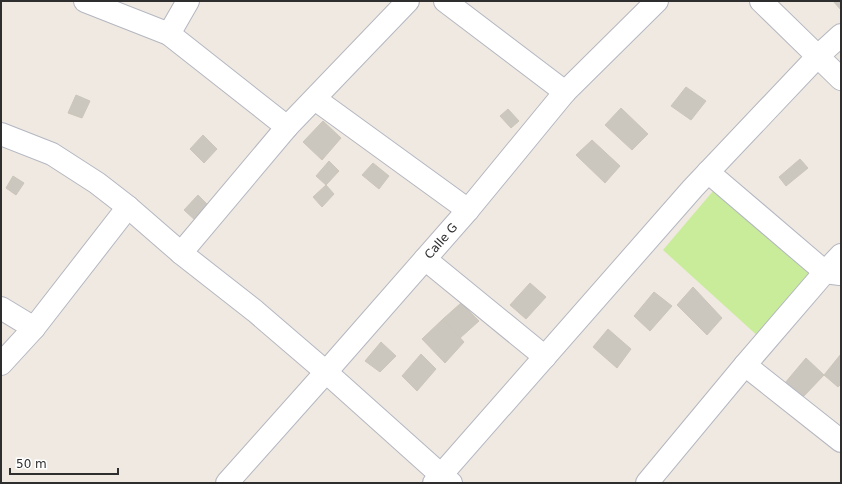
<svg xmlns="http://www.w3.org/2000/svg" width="842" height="484" viewBox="0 0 842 484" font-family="'DejaVu Sans',sans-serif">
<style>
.pitch{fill:#c9ec9a}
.building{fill:#cbc7bf;stroke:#cbc5ba}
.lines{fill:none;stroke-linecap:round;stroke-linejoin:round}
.minor-casing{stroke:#b4b7c1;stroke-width:24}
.minor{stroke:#fff;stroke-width:22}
.labels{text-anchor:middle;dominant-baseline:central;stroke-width:3;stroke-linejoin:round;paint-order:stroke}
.street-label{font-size:12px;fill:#2e2e2e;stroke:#fff}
</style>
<rect width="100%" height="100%" fill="#efe9e1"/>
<!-- pitch -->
<polygon class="pitch" points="719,184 818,276 760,338 663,250"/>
<!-- building -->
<g class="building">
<polygon points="833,1 841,1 841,10"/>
<polygon points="686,87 706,101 691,120 671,106"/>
<polygon points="76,95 90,101 82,118 68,113"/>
<polygon points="621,108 648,134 632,150 605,125"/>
<polygon points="508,109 519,121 511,128 500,116"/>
<polygon points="323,121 341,138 322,160 303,142"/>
<polygon points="203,135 217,149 204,163 190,149"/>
<polygon points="592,140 620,166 605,183 576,155"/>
<polygon points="800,159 808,168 786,186 779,177"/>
<polygon points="329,161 339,171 326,185 316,176"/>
<polygon points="373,163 389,176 379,189 362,175"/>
<polygon points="13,176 24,183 16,195 6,188"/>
<polygon points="326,185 334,194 322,207 313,197"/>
<polygon points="198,195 209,206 196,221 184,210"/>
<polygon points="530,283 546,297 526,319 510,305"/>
<polygon points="693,287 722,318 707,335 677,305"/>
<polygon points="654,292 672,306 650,331 634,316"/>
<polygon points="461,303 479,321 460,338 443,319"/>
<polygon points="443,319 464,342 445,363 422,339"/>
<polygon points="608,329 631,349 617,368 593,347"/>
<polygon points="381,342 396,356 380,372 365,361"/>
<polygon points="421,354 436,369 417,391 402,376"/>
<polygon points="841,354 841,384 838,387 824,375"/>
<polygon points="806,358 824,375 803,397 785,383"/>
</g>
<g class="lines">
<defs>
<g id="minor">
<polyline points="85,1 169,34 287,127"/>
<polyline points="445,1 565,92"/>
<polyline points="761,1 841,79"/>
<polyline points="169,34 188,1"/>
<polyline points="315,99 468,210"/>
<polyline points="1,134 52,154 97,183 128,207 181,253 255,311 326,372 441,475 451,483"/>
<polyline points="708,172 825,272 840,274"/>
<polyline points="181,253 287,127 408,1"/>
<polyline points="425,259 545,357"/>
<polyline points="1,308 34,328"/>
<polyline points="1,364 34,328 128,207"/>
<polyline points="745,365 841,441"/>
<polyline points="227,483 326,372 468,210 565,92 657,1"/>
<polyline points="434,483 693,188 818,56 841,35"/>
<polyline points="647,483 745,365 825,272 841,255"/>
</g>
</defs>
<!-- minor casing -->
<use href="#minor" class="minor-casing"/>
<!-- minor -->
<use href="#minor" class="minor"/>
</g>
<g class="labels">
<!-- street labels -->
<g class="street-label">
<text transform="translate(441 241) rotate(-49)">Calle G</text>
</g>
</g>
<!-- border -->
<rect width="842" height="484" fill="none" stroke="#2e2e2e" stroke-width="4"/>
<!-- scale -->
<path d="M10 468v6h108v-6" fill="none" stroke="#2e2e2e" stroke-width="2"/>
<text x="16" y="468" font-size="12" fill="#2e2e2e" stroke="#ffffff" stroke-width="3" paint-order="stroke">50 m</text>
</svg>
